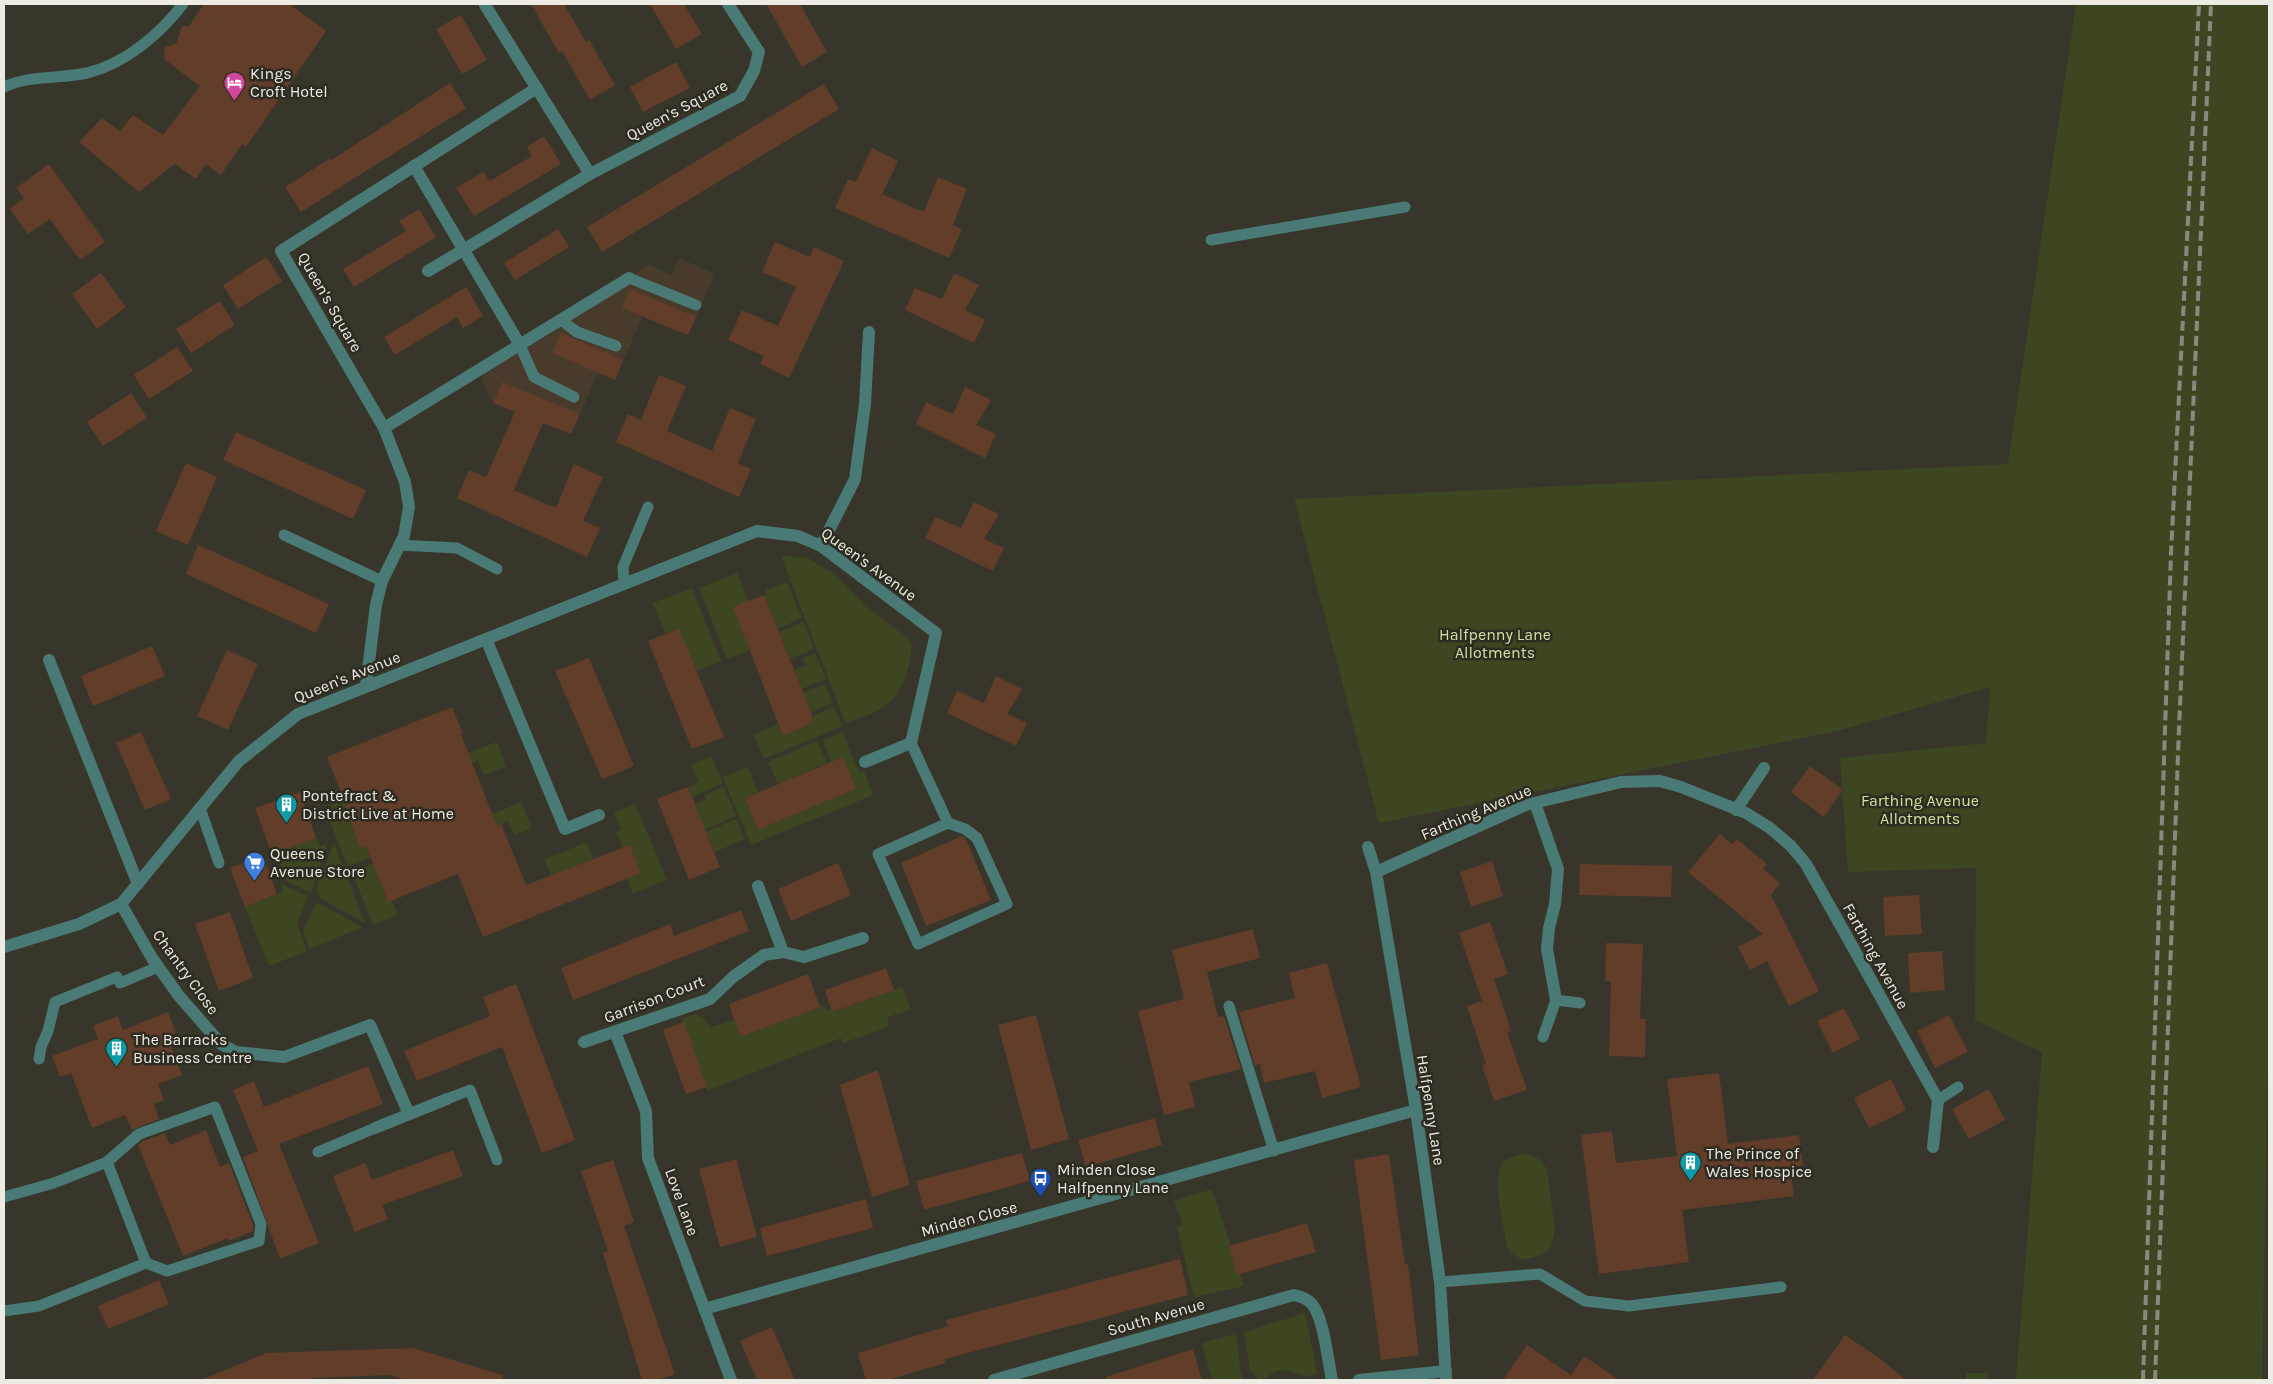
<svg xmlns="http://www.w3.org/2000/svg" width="2273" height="1384" viewBox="0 0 2273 1384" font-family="Karla,sans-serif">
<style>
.industrial{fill:#483b2c}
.green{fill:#3d4621}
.building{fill:#613d2a}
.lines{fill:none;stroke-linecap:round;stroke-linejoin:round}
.service{stroke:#4a7a75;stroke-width:11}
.minor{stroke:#4a7a75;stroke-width:12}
.rail{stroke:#8b897f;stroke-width:4;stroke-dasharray:10 5;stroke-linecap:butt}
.labels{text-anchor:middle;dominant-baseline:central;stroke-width:5;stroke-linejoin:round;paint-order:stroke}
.poi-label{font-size:16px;fill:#edebe4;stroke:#2e2c21;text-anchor:start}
.street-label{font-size:16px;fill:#edebe4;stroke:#2e2c21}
.park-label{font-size:16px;fill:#d0e29f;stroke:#2e2c21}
</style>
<rect width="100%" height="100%" fill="#38362b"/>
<!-- industrial -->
<polygon class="industrial" points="679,258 715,274 688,335 642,317 615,380 598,373 571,434 493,403 482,381 484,374 582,315 648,264 672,276"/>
<!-- green -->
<g class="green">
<polygon points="2076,4 2269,4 2269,1003 2262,1380 2016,1380 2042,1052 1975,1020 1976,868 1848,872 1840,758 1986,743 1990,687 1838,731 1379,823 1294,499 2008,464"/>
<path d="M781,556L808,558L831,572L871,610L902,633L912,643C911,665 904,691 885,706C875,714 858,718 846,724Z"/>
<polygon points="737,573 748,601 750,650 727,659 699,588"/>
<polygon points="787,582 802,618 777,629 764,595 767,594 766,590"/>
<polygon points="692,588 721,661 695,671 678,629 665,634 653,603"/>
<polygon points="803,622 814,649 790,659 779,632"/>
<polygon points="815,653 826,679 802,689 794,670 806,665 803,658"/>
<polygon points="825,684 833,703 811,712 803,693"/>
<polygon points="834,707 842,726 764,759 754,735 778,724 783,735 814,722 812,716"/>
<polygon points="843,732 859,773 864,771 873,795 751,845 723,777 748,767 758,792 745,798 758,830 856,789 843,757 831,762 823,741"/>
<polygon points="817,741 827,763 778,784 768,762"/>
<polygon points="497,742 506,767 484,775 478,760 440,775 436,765"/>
<polygon points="711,756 723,783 692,797 688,787 699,782 691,765"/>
<polygon points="724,787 736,816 705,829 695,804 706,800 704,795"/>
<polygon points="361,794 365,807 347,814 360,848 371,844 375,856 347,866 325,807"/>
<polygon points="521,802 532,828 515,835 508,821 468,838 463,827"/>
<polygon points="635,804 667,880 633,894 627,879 641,873 630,845 623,848 616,832 621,830 614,813"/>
<polygon points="736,819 745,839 715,852 706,832"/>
<polygon points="316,838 320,846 327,844 311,893 281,878 285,876 275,852"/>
<polygon points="587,842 593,859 551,876 545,859"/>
<polygon points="334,843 365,923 321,899 316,890"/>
<polygon points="384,859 377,875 388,902 392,901 398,915 373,925 352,872"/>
<polygon points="281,884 308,896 297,924 307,951 269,966 245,907 283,892"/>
<polygon points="317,902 362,927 310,949 303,931"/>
<polygon points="902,987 911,1010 887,1017 889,1027 843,1043 841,1038 707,1091 707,1087 681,1019 696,1014 705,1020 711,1027 735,1020 740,1037 823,1005 827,1011 831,1009 832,1012"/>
<path d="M1529,1154L1540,1160L1547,1169L1555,1230L1551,1247L1542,1255L1522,1260L1510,1252L1507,1247C1504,1229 1491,1177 1503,1163C1510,1156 1520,1154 1529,1154Z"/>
<polygon points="1212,1189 1244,1286 1194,1297 1177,1226 1183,1225 1174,1201"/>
<polygon points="1305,1313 1317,1373 1307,1377 1290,1371 1277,1370 1266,1378 1259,1379 1250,1371 1244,1332"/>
<path d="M1235,1334C1240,1350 1238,1365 1243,1380H1212L1202,1343Z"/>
<polygon points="1966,1373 1988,1373 1987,1380 1966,1380"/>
</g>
<!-- building -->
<g class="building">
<polygon points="204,4 289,4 326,31 246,147 242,144 221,175 206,164 196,179 175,164 139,192 79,142 102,118 120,131 133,115 163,135 200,86 164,59 165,47 176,44 182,26 189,26"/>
<polygon points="531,4 564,4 586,42 589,40 615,85 590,100 562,51 559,53"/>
<polygon points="650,4 684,4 702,34 676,49"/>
<polygon points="766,4 800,4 827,52 802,67"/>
<polygon points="461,15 487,60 462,74 436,29"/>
<polygon points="676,62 690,88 643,112 630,87"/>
<polygon points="450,83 466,108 301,212 285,187 329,159 330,161"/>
<polygon points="824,84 839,109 602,252 587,227"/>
<polygon points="544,136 561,164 474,216 456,188 483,172 490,181 532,156 527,147"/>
<polygon points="872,148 898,161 882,194 924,212 938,177 967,189 953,225 962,229 949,258 835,208 848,179 856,182"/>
<polygon points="49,164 105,242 80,260 50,219 28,234 10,209 24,198 16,188"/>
<polygon points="419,209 436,237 354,287 343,269 406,231 399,221"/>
<polygon points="558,229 569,247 515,280 504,263"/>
<polygon points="775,242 810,257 814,247 844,261 789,378 760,364 764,356 728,340 742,310 778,326 796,287 762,272"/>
<polygon points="266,257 282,281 238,309 223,285"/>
<polygon points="101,273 126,307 97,329 72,294"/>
<polygon points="954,273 979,285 965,310 985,320 974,343 905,310 915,288 942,299"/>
<polygon points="466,287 483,316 463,328 457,317 395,355 384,337"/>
<polygon points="630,289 696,317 688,335 622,308"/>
<polygon points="220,301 235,325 191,353 176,329"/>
<polygon points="561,333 623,360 615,380 552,353"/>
<polygon points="177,347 193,371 149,399 134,375"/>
<polygon points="659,375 686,386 667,431 712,451 730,408 756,419 738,463 751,469 739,497 616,442 628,414 641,420"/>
<polygon points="502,382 580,414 571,434 543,423 514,490 556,508 574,464 603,477 583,521 600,528 587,557 457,498 469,470 486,477 515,412 493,403"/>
<polygon points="965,387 991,400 976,425 996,434 985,458 916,424 926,402 953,414"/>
<polygon points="131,393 147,418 103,446 87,422"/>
<polygon points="236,432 366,490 353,519 223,460"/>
<polygon points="186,463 217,477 188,545 156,531"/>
<polygon points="974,502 999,514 984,539 1004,548 993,571 925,538 935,517 961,528"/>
<polygon points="198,545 329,604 316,633 186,574"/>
<polygon points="764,595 811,712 813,723 783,736 733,607"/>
<polygon points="679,629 724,737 692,749 648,641"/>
<polygon points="152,646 165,676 93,706 81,676"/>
<polygon points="227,650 258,664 228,730 197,716"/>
<polygon points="589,658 634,766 602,779 555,671"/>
<polygon points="996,676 1022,689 1007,714 1027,723 1016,746 947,713 957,691 984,703"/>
<polygon points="452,707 463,734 461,735 497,826 501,824 526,885 630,845 641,873 483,937 458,874 388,902 366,846 360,848 350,820 352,819 327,757"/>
<polygon points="141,732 171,799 145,810 116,743"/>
<polygon points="843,757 856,789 758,830 745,798"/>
<polygon points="1810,766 1843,790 1824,817 1791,792"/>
<polygon points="688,787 720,867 689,880 657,799"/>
<polygon points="300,792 316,838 272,854 255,808"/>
<polygon points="1720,834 1732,844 1737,839 1767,864 1763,869 1780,883 1771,895 1819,991 1789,1006 1767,961 1750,970 1738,947 1763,934 1688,872"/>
<polygon points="962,836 966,839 991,900 926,926 901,863"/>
<polygon points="263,856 277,894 245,907 230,868"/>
<polygon points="1492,861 1503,896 1471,907 1460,872"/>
<polygon points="838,863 851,895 791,921 778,889"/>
<polygon points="1580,864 1672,866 1671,897 1579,895"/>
<polygon points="1919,895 1922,934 1885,936 1883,897"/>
<polygon points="741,910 749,931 573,1000 561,968 670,924 674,936"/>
<polygon points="230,912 253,978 219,991 195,924"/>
<polygon points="1490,922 1508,974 1494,979 1511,1031 1507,1032 1527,1090 1494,1101 1482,1065 1486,1064 1467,1006 1482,1001 1459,933"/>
<polygon points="1253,929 1260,958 1207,972 1218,1017 1224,1016 1241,1069 1189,1082 1195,1107 1164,1115 1138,1011 1184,999 1172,950"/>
<polygon points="1606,943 1643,944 1640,1019 1646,1019 1645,1057 1609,1056 1611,981 1605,981"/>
<polygon points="1942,951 1945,990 1910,993 1908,953"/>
<polygon points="1327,963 1361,1087 1322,1098 1315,1071 1264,1083 1260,1064 1255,1066 1239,1012 1295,998 1289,973"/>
<polygon points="886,968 894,990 832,1012 825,990"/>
<polygon points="808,974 820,1007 740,1037 729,1004"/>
<polygon points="516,984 575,1140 542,1153 502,1047 417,1081 404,1051 490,1016 483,997"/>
<polygon points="1844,1008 1860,1039 1833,1053 1817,1021"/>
<polygon points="168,1012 176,1033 167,1036 182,1075 158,1084 164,1100 154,1104 159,1119 132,1130 125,1115 92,1128 71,1073 60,1077 52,1056 98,1039 93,1026 118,1016 123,1030"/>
<polygon points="1036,1015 1069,1139 1031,1150 998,1025"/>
<polygon points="1949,1015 1968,1052 1935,1068 1917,1031"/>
<polygon points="684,1022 707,1087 686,1094 663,1030"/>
<polygon points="368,1066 383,1104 279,1144 319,1243 280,1259 243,1157 258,1151 233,1090 254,1081 264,1107"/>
<polygon points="878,1070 910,1185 872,1197 840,1085"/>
<polygon points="1719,1073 1728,1144 1799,1135 1803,1165 1790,1167 1794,1196 1682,1210 1689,1262 1599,1274 1581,1135 1612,1131 1616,1163 1677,1156 1667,1079"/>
<polygon points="1891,1079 1906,1110 1869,1128 1854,1098"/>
<polygon points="1989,1089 2005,1120 1969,1139 1952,1109"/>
<polygon points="1155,1118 1162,1145 1086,1167 1078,1140"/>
<polygon points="206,1130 220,1167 229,1163 253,1225 253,1231 229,1241 228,1238 183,1256 138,1145 143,1141 165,1133 170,1145"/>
<polygon points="453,1150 463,1176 382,1205 388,1219 355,1232 333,1176 365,1163 372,1180"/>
<polygon points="1022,1153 1030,1181 924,1210 916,1181"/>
<polygon points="1389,1154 1405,1265 1408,1264 1419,1355 1381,1360 1354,1160"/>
<polygon points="736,1159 757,1237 720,1247 699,1169"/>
<polygon points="613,1160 634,1222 624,1226 675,1374 657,1380 642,1380 603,1253 608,1251 581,1171"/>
<polygon points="866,1199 873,1228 767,1256 760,1228"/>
<polygon points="1307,1223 1316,1252 1237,1275 1229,1246"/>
<polygon points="1180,1259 1188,1295 945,1359 946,1363 887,1380 866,1380 858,1353 948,1326 946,1320"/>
<polygon points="159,1280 169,1304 108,1329 98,1306"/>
<polygon points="772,1327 795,1380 757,1380 740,1341"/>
<polygon points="1845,1335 1882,1360 1906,1380 1813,1380"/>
<polygon points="1527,1345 1571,1375 1584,1356 1619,1380 1503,1380"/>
<polygon points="413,1348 503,1375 502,1380 406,1380 390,1375 312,1378 312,1380 201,1380 266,1353"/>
<polygon points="1193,1349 1202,1380 1106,1380 1106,1377"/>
</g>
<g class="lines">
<!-- service -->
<g class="service">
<path d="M4,87C30,75 59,79 87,73C125,64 160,34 183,4"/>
<polyline points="1211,240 1405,207"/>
<polyline points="629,278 696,305"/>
<polyline points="561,320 577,332 616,346"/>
<polyline points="520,345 534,377 574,397"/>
<polyline points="284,535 382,581"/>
<polyline points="399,545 457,548 497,569"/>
<polyline points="624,584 623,567 648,507"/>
<polyline points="911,743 948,823 965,829 977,838 1007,904 918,944 878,854 948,823"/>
<polyline points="200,808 219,863"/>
<polyline points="1229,1006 1274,1151"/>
<polyline points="1543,1037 1556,1000 1580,1003"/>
<polyline points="39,1059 41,1047 48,1031 55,1002 117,977 120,983 158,967"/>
<polyline points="447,1099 470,1090 497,1160"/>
<polyline points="1938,1100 1958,1087"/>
<polyline points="318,1152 375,1128"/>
<polyline points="107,1162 139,1134 215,1107 261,1224 259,1241 167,1271 146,1263"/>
<polyline points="4,1197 54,1183 107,1162 146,1263 39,1306 4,1311"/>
<polyline points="1440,1282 1540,1274 1585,1301 1629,1306 1781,1287"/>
</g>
<!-- minor -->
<g class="minor">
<polyline points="485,5 590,174"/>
<polyline points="414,166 520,345"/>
<polyline points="428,271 590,174 740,96 754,71 759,52 728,4"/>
<polyline points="384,428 629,278"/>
<polyline points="821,546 855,479 865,404 869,332"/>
<polyline points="486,639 565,829 599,815"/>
<polyline points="49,660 138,884"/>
<polyline points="366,686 376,605 382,581 404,536 409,507 405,482 384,428 281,251 537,88"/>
<polyline points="1535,803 1558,869 1555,904 1549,928 1547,949 1556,1000"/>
<polyline points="1736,810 1764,768"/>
<polyline points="1368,847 1376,872 1416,1110 1440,1282 1446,1380"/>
<polyline points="1376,872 1526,805 1621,782 1660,781 1681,787 1746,813 1770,828 1791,846 1806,864 1851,944 1938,1100 1933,1147"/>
<polyline points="758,886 783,952"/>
<polyline points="121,904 152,958 179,996 221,1044 236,1052 284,1057 370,1025 409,1114"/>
<polyline points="4,947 79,924 121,904 239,761 298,714 757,531 798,536 821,546 936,633 911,743 865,762"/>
<polyline points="615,1032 646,1111 648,1158 731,1380"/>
<polyline points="584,1042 710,999 733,977 764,955 783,952 804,957 863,938"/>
<polyline points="375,1128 447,1099"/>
<polyline points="704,1309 1416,1110"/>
<path d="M994,1380L1294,1295C1302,1297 1309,1299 1314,1307C1324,1322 1328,1361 1332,1380"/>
<polyline points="1359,1380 1446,1371"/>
</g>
<!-- rail -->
<g class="rail">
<polyline points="2143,1380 2171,553 2199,4"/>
<polyline points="2155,1380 2179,728 2211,4"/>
</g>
</g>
<!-- icons -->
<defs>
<symbol id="hotel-pin" viewBox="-11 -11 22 30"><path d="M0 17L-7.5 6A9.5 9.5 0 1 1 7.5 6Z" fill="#d1479c" stroke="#2e2c21"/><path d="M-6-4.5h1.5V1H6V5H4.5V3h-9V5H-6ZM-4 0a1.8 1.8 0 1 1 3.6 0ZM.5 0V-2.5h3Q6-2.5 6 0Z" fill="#fff"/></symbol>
<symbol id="building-pin" viewBox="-11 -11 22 30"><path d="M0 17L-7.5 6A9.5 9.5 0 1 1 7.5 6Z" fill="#0f9aa8" stroke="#2e2c21"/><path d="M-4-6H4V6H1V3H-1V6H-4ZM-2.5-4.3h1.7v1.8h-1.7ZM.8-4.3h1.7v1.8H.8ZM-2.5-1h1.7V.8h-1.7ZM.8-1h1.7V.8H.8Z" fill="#fff"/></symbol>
<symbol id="supermarket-pin" viewBox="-11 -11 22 30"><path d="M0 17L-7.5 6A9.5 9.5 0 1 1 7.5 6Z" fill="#3f7fe0" stroke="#2e2c21"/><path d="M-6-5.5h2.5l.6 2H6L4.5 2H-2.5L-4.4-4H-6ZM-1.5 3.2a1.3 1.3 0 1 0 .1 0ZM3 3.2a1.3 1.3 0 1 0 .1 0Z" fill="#fff"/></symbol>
<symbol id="bus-pin" viewBox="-11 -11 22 30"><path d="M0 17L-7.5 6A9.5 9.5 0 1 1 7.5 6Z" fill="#1a4fb4" stroke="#2e2c21"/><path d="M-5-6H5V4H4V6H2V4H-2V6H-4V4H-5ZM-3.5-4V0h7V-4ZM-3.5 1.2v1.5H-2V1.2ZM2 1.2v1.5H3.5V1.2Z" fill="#fff"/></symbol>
</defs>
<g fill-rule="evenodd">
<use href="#hotel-pin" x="222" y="70" width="25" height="34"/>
<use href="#building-pin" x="274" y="792" width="25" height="34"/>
<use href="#supermarket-pin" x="242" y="850" width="25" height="34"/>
<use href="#building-pin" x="104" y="1036" width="25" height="34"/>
<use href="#building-pin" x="1678" y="1150" width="25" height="34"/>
<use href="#bus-pin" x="1028" y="1166" width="25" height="34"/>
</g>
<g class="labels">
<!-- poi labels -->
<g class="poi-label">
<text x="250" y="73">Kings<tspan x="250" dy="18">Croft Hotel</tspan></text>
<text x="302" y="795">Pontefract &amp;<tspan x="302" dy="18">District Live at Home</tspan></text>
<text x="270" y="853">Queens<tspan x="270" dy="18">Avenue Store</tspan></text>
<text x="133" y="1039">The Barracks<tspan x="133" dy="18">Business Centre</tspan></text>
<text x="1706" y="1153">The Prince of<tspan x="1706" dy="18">Wales Hospice</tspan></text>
<text x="1057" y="1169">Minden Close<tspan x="1057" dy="18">Halfpenny Lane</tspan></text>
</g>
<!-- street labels -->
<g class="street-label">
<text transform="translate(677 110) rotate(-28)">Queen's Square</text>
<text transform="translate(330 302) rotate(60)">Queen's Square</text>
<text transform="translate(869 564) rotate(36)">Queen's Avenue</text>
<text transform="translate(347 677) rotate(-22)">Queen's Avenue</text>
<text transform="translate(1476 812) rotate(-23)">Farthing Avenue</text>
<text transform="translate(1876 956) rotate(61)">Farthing Avenue</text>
<text transform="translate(186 972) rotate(54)">Chantry Close</text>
<text transform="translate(654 999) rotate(-21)">Garrison Court</text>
<text transform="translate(1431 1110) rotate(81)">Halfpenny Lane</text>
<text transform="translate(682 1202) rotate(70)">Love Lane</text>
<text transform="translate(969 1219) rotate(-15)">Minden Close</text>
<text transform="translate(1156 1317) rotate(-16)">South Avenue</text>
</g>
<!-- park labels -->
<g class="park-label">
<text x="1495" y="634">Halfpenny Lane<tspan x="1495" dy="18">Allotments</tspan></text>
<text x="1920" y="800">Farthing Avenue<tspan x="1920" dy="18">Allotments</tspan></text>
</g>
</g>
<!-- border -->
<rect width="2273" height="1384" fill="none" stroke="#edebe4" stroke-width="10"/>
</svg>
